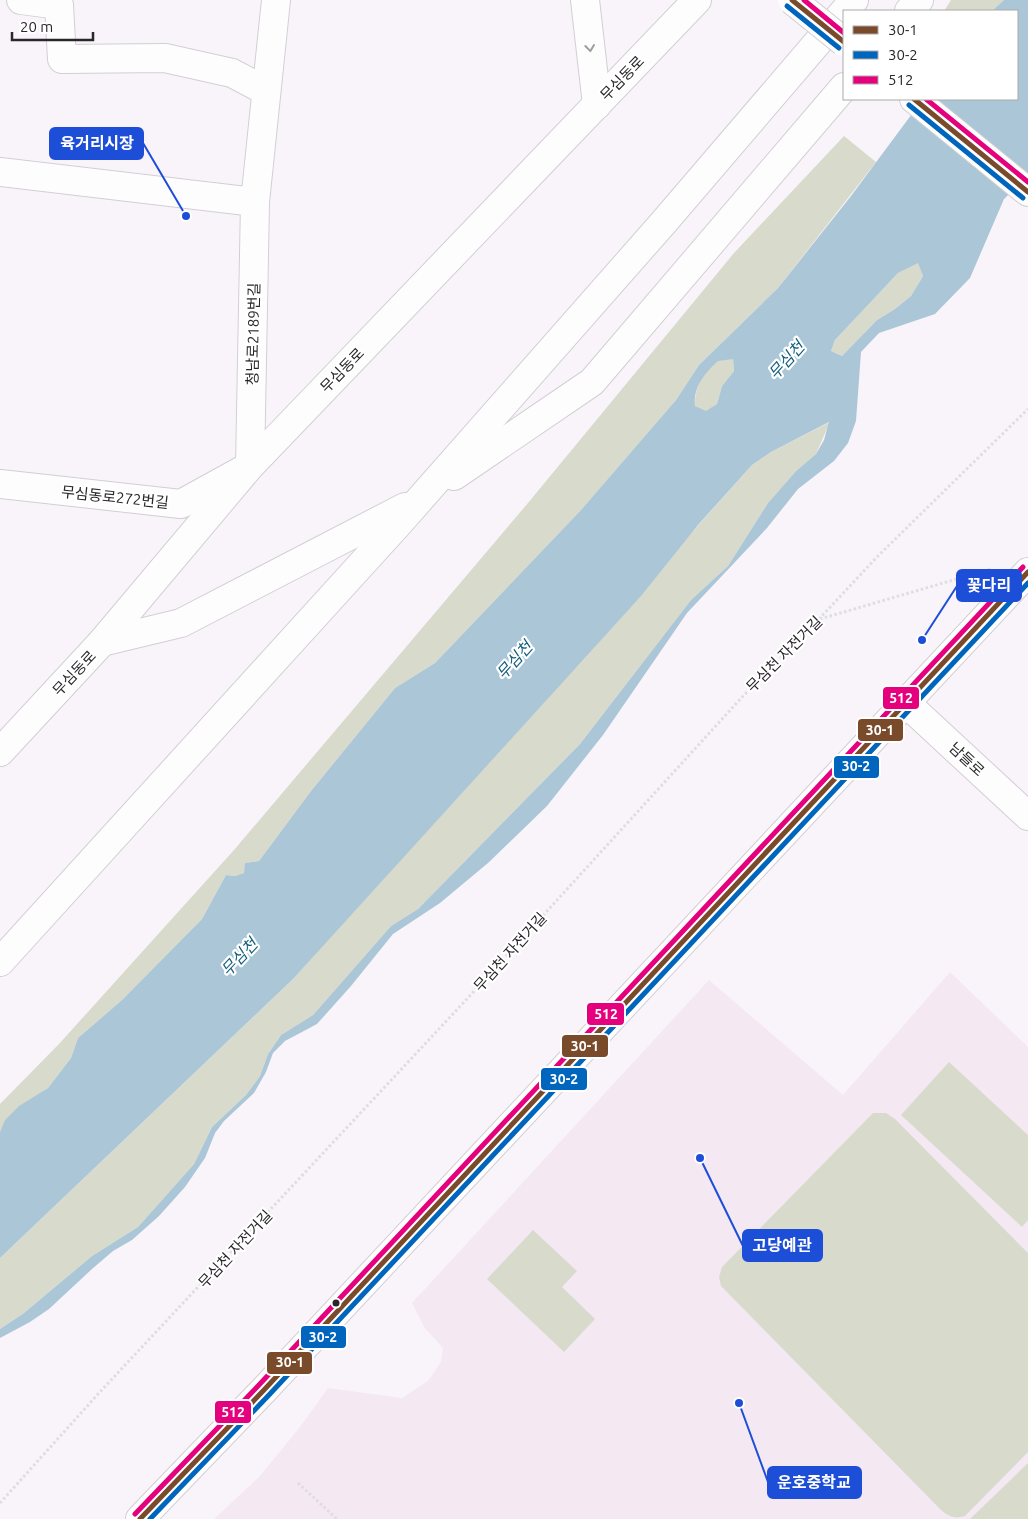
<svg xmlns="http://www.w3.org/2000/svg" width="1028" height="1519" viewBox="0 0 1028 1519" font-family="Ubuntu,'Noto Sans KR',sans-serif">
<style>
.education{fill:#f4e8f3}
.green{fill:#d8dbcb}
.water{fill:#abc6d7;fill-rule:evenodd}
.lines{fill:none;stroke-linecap:round;stroke-linejoin:round}
.minor-casing{stroke:#d2cfd4;stroke-width:30}
.major-casing{stroke:#d2cfd4;stroke-width:30}
.path{stroke:#dfdddf;stroke-width:3;stroke-dasharray:2.5 2.5;stroke-linecap:butt}
.minor{stroke:#fefdfe;stroke-width:28}
.major{stroke:#fefdfe;stroke-width:28}
.major-bridge-casing{stroke:#d2cfd4;stroke-width:30;stroke-linecap:butt}
.major-bridge{stroke:#fefdfe;stroke-width:28}
.bus-1-casing{stroke:#fff;stroke-width:9}
.bus-2-casing{stroke:#fff;stroke-width:9}
.bus-3-casing{stroke:#fff;stroke-width:9}
.bus-1{stroke:#7a4b2a;stroke-width:5}
.bus-2{stroke:#0065bd;stroke-width:5}
.bus-3{stroke:#e5007d;stroke-width:5}
.oneway{stroke:#9f9d9f}
.bus-dot{fill:#2a272b;stroke:#fff;stroke-width:2}
.labels{text-anchor:middle;dominant-baseline:central;stroke-width:4.5;stroke-linejoin:round;paint-order:stroke}
.street-label{font-size:15px;fill:#2a272b;stroke:#fff}
.water-label{font-size:16px;font-style:italic;fill:#135f7d;stroke:#fff}
.leader{fill:none;stroke:#1d4ed8;stroke-width:2}
.callout-dot{fill:#1d4ed8;stroke:#fff;stroke-width:2}
.callout{fill:#1d4ed8;stroke:#1d4ed8;stroke-width:2}
.callout-label{font-size:16px;text-anchor:middle;font-weight:bold;fill:#fff}
.line-badge{stroke:#fff;stroke-width:2}
.badge-label{font-size:14px;text-anchor:middle;font-weight:bold;fill:#fff}
</style>
<rect width="100%" height="100%" fill="#f9f4fa"/>
<!-- education -->
<polygon class="education" points="950,972 1028,1047 1028,1519 214,1519 259,1477 300,1427 328,1388 402,1398 428,1381 441,1362 443,1348 424,1327 412,1303 709,980 843,1095"/>
<!-- green -->
<g class="green">
<polygon points="951,0 1004,0 992,11 944,11"/>
<polygon points="844,136 876,162 778,288 699,365 676,400 581,510 435,663 395,688 311,791 259,861 246,863 244,873 235,876 226,875 202,919 122,1000 78,1038 71,1058 48,1088 19,1107 0,1132 0,1104 59,1044 234,850 528,503 734,253"/>
<polygon points="918,262 923,276 911,296 895,309 877,320 842,356 831,351 835,340 898,273"/>
<path d="M733,359L734,371L722,386L717,404L706,412L695,406C694,391 703,369 717,361C721,359 728,359 733,359Z"/>
<polygon points="830,422 816,454 796,471 768,503 728,566 691,600 580,744 418,909 391,926 313,1015 281,1035 268,1054 260,1076 246,1095 212,1127 194,1164 138,1227 92,1256 24,1313 0,1329 0,1258 293,979 752,465 771,452"/>
<polygon points="949,1062 1028,1135 1028,1220 1022,1227 901,1115"/>
<path d="M873,1113H886L895,1119L1028,1253V1452L965,1516C955,1519 950,1517 942,1511L721,1286L719,1277L722,1267Z"/>
<polygon points="533,1230 577,1271 562,1287 595,1319 564,1352 487,1279"/>
<polygon points="1028,1463 1028,1519 970,1519"/>
</g>
<!-- water -->
<path class="water" d="M1004,0H1028V175L1004,199L970,278L935,314L879,333L861,352L856,421L848,443L834,461L798,489L767,528L687,613L603,735L547,806L488,863L440,903L393,934L351,986L317,1024L285,1041L273,1053L266,1072L254,1093L224,1121L215,1133L205,1158L185,1187L159,1216L132,1240L113,1251L92,1269L49,1309L30,1322L0,1338V1329L24,1313L92,1256L138,1227L194,1164L212,1127L246,1095L260,1076L268,1054L281,1035L313,1015L391,926L418,909L580,744L691,600L728,566L768,503L796,471L816,454L824,440L829,422L771,452L752,465L698,525L641,596L293,979L0,1258V1132L5,1120L19,1106L48,1088L71,1058L78,1038L122,1000L202,919L226,875L235,876L244,873L245,863L259,861L311,791L395,688L435,663L581,510L676,400L699,365L778,288L851,196L923,99H1017V11H992ZM918,263L923,276L911,296L895,309L877,320L842,356L831,351L835,340L898,273ZM733,359L734,371L722,386L717,404L706,411L695,406C693,387 705,373 718,361Z"/>
<g class="lines">
<defs>
<g id="minor">
<polyline points="21,0 59,5 62,59 165,58 232,73 266,91"/>
<polyline points="585,0 597,105"/>
<polyline points="909,11 919,0"/>
<polyline points="0,172 255,202"/>
<polyline points="454,476 592,382 844,87"/>
<polyline points="0,484 181,504 250,466 255,202 276,0"/>
<polyline points="102,642 181,623 405,507"/>
<polyline points="906,703 1028,816"/>
<polyline points="0,752 102,642 250,466 697,0"/>
<polyline points="0,962 399,523 664,222 854,0"/>
<polyline points="140,1519 263,1391 1028,572"/>
</g>
<polyline id="major" points="914,99 1028,192"/>
</defs>
<!-- minor casing -->
<use href="#minor" class="minor-casing"/>
<!-- major casing -->
<use href="#major" class="major-casing"/>
<!-- path -->
<g class="path">
<polyline points="820,619 991,569"/>
<polyline points="298,1483 337,1519"/>
<polyline points="0,1503 99,1393 466,1000 744,695 819,619 877,557 1028,409"/>
</g>
<!-- minor -->
<use href="#minor" class="minor"/>
<!-- major -->
<use href="#major" class="major"/>
<defs>
<polyline id="major-bridge" points="792,0 844,42"/>
</defs>
<!-- major-bridge casing -->
<use href="#major-bridge" class="major-bridge-casing"/>
<!-- major-bridge -->
<use href="#major-bridge" class="major-bridge"/>
<defs>
<g id="bus-1">
<polyline points="792,0 844,42"/>
<polyline points="914,99 1028,192"/>
<polyline points="140,1519 263,1391 1028,572"/>
</g>
<g id="bus-2">
<polyline points="787,6 839,48"/>
<polyline points="909,105 1023,198"/>
<polyline points="150,1519 268,1396 1028,583"/>
</g>
<g id="bus-3">
<polyline points="804,0 844,33"/>
<polyline points="926,99 1028,182"/>
<polyline points="135,1514 258,1386 1023,567"/>
</g>
</defs>
<!-- bus-1 casing -->
<use href="#bus-1" class="bus-1-casing"/>
<!-- bus-2 casing -->
<use href="#bus-2" class="bus-2-casing"/>
<!-- bus-3 casing -->
<use href="#bus-3" class="bus-3-casing"/>
<!-- bus-1 -->
<use href="#bus-1" class="bus-1"/>
<!-- bus-2 -->
<use href="#bus-2" class="bus-2"/>
<!-- bus-3 -->
<use href="#bus-3" class="bus-3"/>
</g>
<!-- one-way arrows -->
<defs><path id="oneway-chevron" d="M-2-3.5L2.5 0L-2 3.5" fill="none" stroke-width="1.6" stroke-linecap="round" stroke-linejoin="round" transform="scale(1.25)"/></defs>
<use class="oneway" href="#oneway-chevron" transform="translate(590 48) rotate(83)"/>
<!-- markers -->
<circle class="bus-dot" cx="336" cy="1303" r="4.5"/>
<g class="labels">
<!-- street labels -->
<g class="street-label">
<text transform="translate(622 78) rotate(-46)">무심동로</text>
<text transform="translate(253 334) rotate(-89)">청남로2189번길</text>
<text transform="translate(342 370) rotate(-46)">무심동로</text>
<text transform="translate(115 497) rotate(6)">무심동로272번길</text>
<text transform="translate(784 654) rotate(-45)">무심천 자전거길</text>
<text transform="translate(74 673) rotate(-47)">무심동로</text>
<text transform="translate(967 759) rotate(43)">남들로</text>
<text transform="translate(510 952) rotate(-48)">무심천 자전거길</text>
<text transform="translate(235 1249) rotate(-47)">무심천 자전거길</text>
</g>
<!-- water labels -->
<g class="water-label">
<text transform="translate(786 360) rotate(-48)">무심천</text>
<text transform="translate(514 660) rotate(-48)">무심천</text>
<text transform="translate(239 957) rotate(-47)">무심천</text>
</g>
</g>
<!-- callouts -->
<path class="leader" d="M186 216L143 143M922 640L957 586M700 1158L743 1246M739 1403L768 1482"/>
<g class="callout-dot">
<circle cx="186" cy="216" r="5"/>
<circle cx="922" cy="640" r="5"/>
<circle cx="700" cy="1158" r="5"/>
<circle cx="739" cy="1403" r="5"/>
</g>
<g class="callout">
<rect x="50" y="128" width="93" height="31" rx="5"/>
<rect x="957" y="570" width="64" height="31" rx="5"/>
<rect x="743" y="1230" width="79" height="31" rx="5"/>
<rect x="768" y="1467" width="93" height="31" rx="5"/>
</g>
<g class="callout-label">
<text x="97" y="149">육거리시장</text>
<text x="989" y="591">꽃다리</text>
<text x="782" y="1251">고당예관</text>
<text x="814" y="1488">운호중학교</text>
</g>
<g class="line-badge">
<rect x="882" y="686" width="38" height="24" rx="5" fill="#e5007d"/>
<rect x="857" y="718" width="47" height="24" rx="5" fill="#7a4b2a"/>
<rect x="833" y="755" width="47" height="24" rx="5" fill="#0065bd"/>
<rect x="586" y="1002" width="39" height="24" rx="5" fill="#e5007d"/>
<rect x="561" y="1034" width="48" height="24" rx="5" fill="#7a4b2a"/>
<rect x="540" y="1067" width="48" height="24" rx="5" fill="#0065bd"/>
<rect x="300" y="1325" width="47" height="24" rx="5" fill="#0065bd"/>
<rect x="266" y="1351" width="47" height="24" rx="5" fill="#7a4b2a"/>
<rect x="214" y="1400" width="38" height="24" rx="5" fill="#e5007d"/>
</g>
<g class="badge-label">
<text x="901" y="703">512</text>
<text x="880" y="735">30-1</text>
<text x="856" y="771">30-2</text>
<text x="606" y="1019">512</text>
<text x="585" y="1051">30-1</text>
<text x="564" y="1084">30-2</text>
<text x="323" y="1342">30-2</text>
<text x="290" y="1367">30-1</text>
<text x="233" y="1417">512</text>
</g>
<!-- legend -->
<rect x="843" y="10" width="175" height="90" fill="#ffffff" stroke="#aaa9aa"/>
<rect x="853" y="26" width="25" height="8" fill="#7a4b2a" stroke="#aaa9aa"/>
<text x="888" y="35" font-size="15" fill="#2a272b">30-1</text>
<rect x="853" y="51" width="25" height="8" fill="#0065bd" stroke="#aaa9aa"/>
<text x="888" y="60" font-size="15" fill="#2a272b">30-2</text>
<rect x="853" y="76" width="25" height="8" fill="#e5007d" stroke="#aaa9aa"/>
<text x="888" y="85" font-size="15" fill="#2a272b">512</text>
<!-- scale -->
<path d="M12 32v8h81v-8" fill="none" stroke="#2a272b" stroke-width="2.5"/>
<text x="20" y="32" font-size="15" fill="#2a272b" stroke="#ffffff" stroke-width="4" paint-order="stroke">20 m</text>
</svg>
